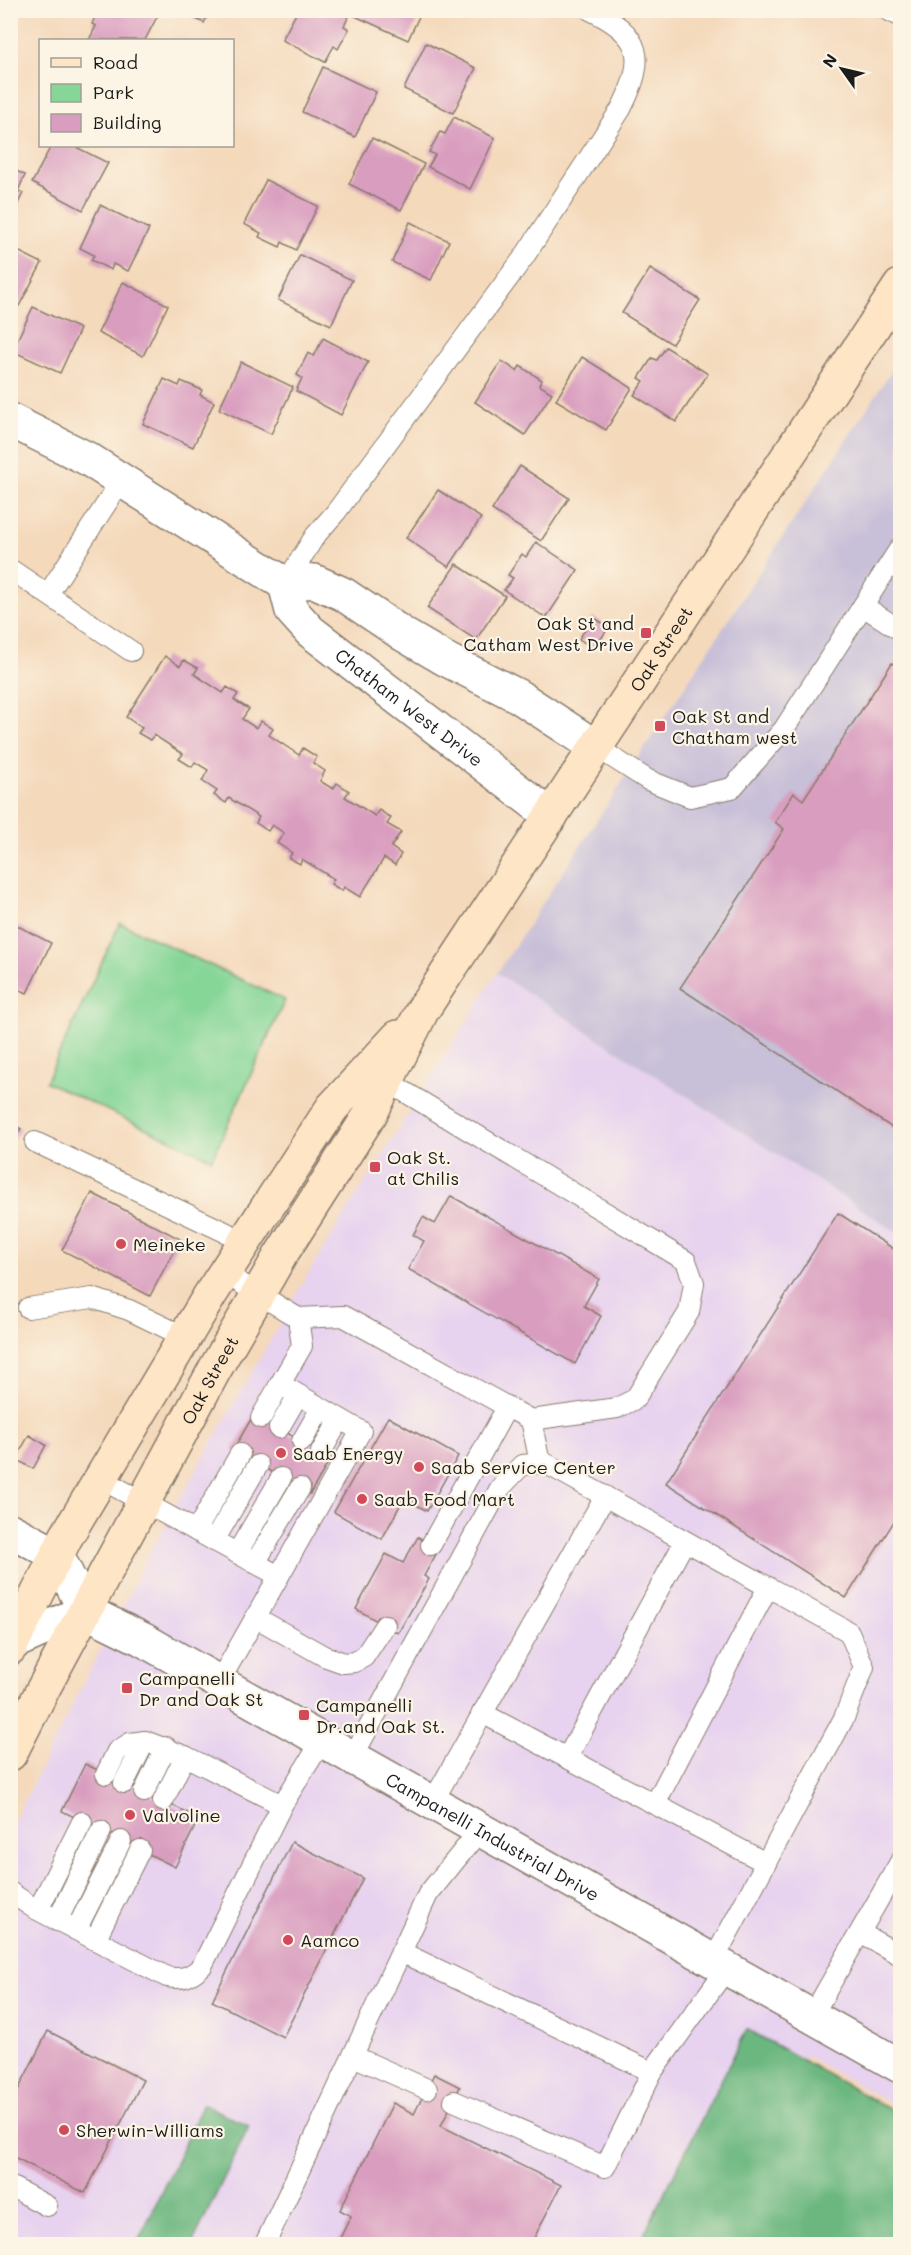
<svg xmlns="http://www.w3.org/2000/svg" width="911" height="2255" viewBox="0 0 911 2255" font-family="Mali,sans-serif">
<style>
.built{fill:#e7d2ef}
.industrial{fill:#c8bfd8}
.green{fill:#85d697;stroke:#50795a;stroke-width:1.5}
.forest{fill:#6cb780;stroke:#446a4e;stroke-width:1.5}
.building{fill:#d99dbf}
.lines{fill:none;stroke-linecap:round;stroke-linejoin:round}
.lane-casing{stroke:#887a6c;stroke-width:22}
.street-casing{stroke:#887a6c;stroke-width:36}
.secondary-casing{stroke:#887a6c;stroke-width:36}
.lane{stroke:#fff;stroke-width:20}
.street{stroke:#fff;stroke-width:33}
.secondary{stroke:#fee5c5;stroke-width:33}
.poi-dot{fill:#d1495b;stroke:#fcf5e5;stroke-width:2}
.labels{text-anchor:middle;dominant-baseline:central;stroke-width:4.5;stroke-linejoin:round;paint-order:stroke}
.poi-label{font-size:18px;fill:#1c1c1c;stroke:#fcf5e5;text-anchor:start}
.street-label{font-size:18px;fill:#1c1c1c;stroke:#fcf5e5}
</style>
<rect width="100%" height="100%" fill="#fcf5e5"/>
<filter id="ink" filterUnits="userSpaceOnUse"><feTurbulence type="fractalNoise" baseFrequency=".0167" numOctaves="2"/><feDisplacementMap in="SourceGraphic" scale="12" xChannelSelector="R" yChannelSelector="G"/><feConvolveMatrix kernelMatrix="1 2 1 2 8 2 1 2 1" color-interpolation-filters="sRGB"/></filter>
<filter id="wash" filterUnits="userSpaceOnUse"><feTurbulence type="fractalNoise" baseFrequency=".008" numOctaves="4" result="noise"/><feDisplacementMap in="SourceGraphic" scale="24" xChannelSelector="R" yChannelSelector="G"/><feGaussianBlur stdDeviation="1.35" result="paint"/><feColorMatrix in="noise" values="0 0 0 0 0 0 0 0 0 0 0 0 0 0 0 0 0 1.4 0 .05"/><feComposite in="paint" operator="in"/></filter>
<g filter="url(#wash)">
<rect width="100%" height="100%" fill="#f4d9bb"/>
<!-- built -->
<polygon class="built" points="497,973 900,1234 900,2109 805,2055 702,2244 11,2244 10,1829 152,1548 315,1262"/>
<!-- industrial -->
<polygon class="industrial" points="900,358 900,1234 497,973"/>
<!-- green -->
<polygon class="green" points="120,923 285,1000 212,1159 46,1082"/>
<!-- forest -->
<g class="forest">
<polygon points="747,2029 900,2115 900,2244 639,2244"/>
<polygon points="203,2104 249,2126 192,2244 137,2244"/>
</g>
<g id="blocks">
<!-- building -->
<g class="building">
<polygon points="98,10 155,10 159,13 145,40 89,40 96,26 92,24"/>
<polygon points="177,10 210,10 204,23"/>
<polygon points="298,10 351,12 344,26 349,29 338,49 334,46 325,62 282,40"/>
<polygon points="357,10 422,10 408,40 355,16"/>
<polygon points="426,43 476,68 453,113 404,89"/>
<polygon points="323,67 376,92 355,137 302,112"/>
<polygon points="454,117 495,138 470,189 428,167 435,155 429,152 440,132 445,134"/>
<polygon points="372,138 424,164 401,210 349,184"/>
<polygon points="51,146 74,146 108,163 83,210 32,183"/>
<polygon points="10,168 25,175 18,191 23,193 13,214 10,213"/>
<polygon points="266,180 318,206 296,250 282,242 280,247 259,237 261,233 244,224"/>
<polygon points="100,205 149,229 128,271 113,264 111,270 91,260 94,255 80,248"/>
<polygon points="410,222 449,241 431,280 392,262"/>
<polygon points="10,247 42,263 19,306 10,302"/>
<polygon points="300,255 352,280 331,325 278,300"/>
<polygon points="650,269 700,300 672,344 622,313"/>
<polygon points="123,282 168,305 143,356 98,333"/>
<polygon points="33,307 80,329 60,373 12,351"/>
<polygon points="323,338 368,362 341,415 296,391 302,378 297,375 308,353 314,356"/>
<polygon points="666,347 708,374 676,422 634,395 644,381 639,378 652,358 657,360"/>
<polygon points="582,357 632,388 606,430 556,400"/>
<polygon points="502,361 517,371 520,366 542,380 539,385 552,393 525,435 475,402"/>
<polygon points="241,362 293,387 271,434 219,409"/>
<polygon points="164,379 179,386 181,381 202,390 200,395 214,402 193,447 143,424"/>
<polygon points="520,466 569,498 541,541 492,510"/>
<polygon points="438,490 481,518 449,567 406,538"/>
<polygon points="536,542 578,570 546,618 504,590 513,578 508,575 522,554 526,557"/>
<polygon points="456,564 505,596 476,640 427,608"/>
<polygon points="593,617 609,627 594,649 579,639"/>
<polygon points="165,656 180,666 184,660 198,668 194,674 223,693 227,687 238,694 234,700 249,709 242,719 256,728 261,721 273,729 269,735 299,755 303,748 317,757 313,763 325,771 320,781 333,789 337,783 349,791 345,797 375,816 379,810 391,818 387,824 401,832 391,847 401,854 395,865 384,858 360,897 344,887 342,891 331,884 334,879 302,859 300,864 289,858 292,853 277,843 284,833 272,825 268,831 256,823 259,817 229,798 226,803 214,795 217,791 202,781 208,770 195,762 192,767 179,759 183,754 154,735 150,740 138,733 142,728 126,717"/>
<polygon points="892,663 900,668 900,1133 680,988 784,829 775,822 794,793 803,800"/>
<polygon points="10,922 51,943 27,993 10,985"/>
<polygon points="10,1122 21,1129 10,1143"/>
<polygon points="92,1193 180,1239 150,1296 62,1250"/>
<polygon points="451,1196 599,1279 584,1306 601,1316 575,1364 408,1269 424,1241 413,1235 423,1217 435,1224"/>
<polygon points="838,1213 900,1253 900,1516 898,1515 846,1598 666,1483"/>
<polygon points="254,1414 331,1458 310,1494 233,1450"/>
<polygon points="388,1417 458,1456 427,1511 404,1498 382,1539 334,1512"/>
<polygon points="29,1435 46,1445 33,1469 16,1459"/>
<polygon points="418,1537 439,1549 424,1576 429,1579 398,1633 356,1609 386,1554 403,1563"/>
<polygon points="85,1764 199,1818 175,1867 62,1811"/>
<polygon points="292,1842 363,1878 283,2037 212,2001"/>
<polygon points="48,2031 143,2080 85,2193 10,2155 10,2106"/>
<polygon points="434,2074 460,2087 441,2126 561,2185 531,2244 337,2244 351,2216 340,2210 393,2103 414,2114"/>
</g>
</g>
</g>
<g filter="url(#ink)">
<use href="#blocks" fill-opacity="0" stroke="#887a6c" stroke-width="1.5"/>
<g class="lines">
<defs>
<g id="lane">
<polyline points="887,10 900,16"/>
<polyline points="13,571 131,651"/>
<path d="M285,584L315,536L336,512L524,257L621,109C647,58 643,35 590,10"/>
<polyline points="48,594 121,481"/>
<polyline points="863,606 900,630"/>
<polyline points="596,747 648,780 690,797 732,788 784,729 900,548"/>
<polyline points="380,1077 686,1261 694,1283 689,1312 635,1399 617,1408 531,1420"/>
<polyline points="35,1142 244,1241"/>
<polyline points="224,1273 298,1318 343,1316 531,1420 540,1463"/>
<polyline points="28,1308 92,1298 129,1310 185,1337"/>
<polyline points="261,1418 280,1384"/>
<polyline points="279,1428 298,1395"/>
<polyline points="302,1441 321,1408"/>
<polyline points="321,1452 340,1419"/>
<polyline points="101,1479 279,1576"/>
<polyline points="196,1531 240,1454"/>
<polyline points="214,1541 258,1465"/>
<polyline points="431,1545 507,1407"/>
<polyline points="237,1553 281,1478"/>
<polyline points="255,1563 300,1488"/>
<polyline points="255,1617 324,1656 344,1663 354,1662 364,1657 385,1625"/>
<polyline points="219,1682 361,1431 280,1384 302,1346 298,1318"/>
<polyline points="482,1713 766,1863"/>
<polyline points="352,1758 500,1488 522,1465 545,1463 849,1632 864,1667 844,1718 713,1961"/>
<polyline points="567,1758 685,1541"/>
<polyline points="106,1774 117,1751 130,1743 145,1741 185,1756 282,1805"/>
<polyline points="124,1783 145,1741"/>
<polyline points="144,1792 166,1747"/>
<polyline points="163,1801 185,1756"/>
<polyline points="432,1803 605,1496"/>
<polyline points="655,1804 768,1587"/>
<path d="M10,1892L32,1907L167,1977C183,1980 190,1977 202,1966L282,1805L322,1741"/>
<polyline points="38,1910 82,1822"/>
<polyline points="57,1921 101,1831"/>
<polyline points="76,1930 121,1841"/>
<polyline points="860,1933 900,1955"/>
<polyline points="95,1940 140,1850"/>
<polyline points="401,1952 652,2072 727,1968"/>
<polyline points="812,2016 900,1862"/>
<polyline points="353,2056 427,2089"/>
<polyline points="454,2101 605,2167 652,2072"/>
<polyline points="10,2186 47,2206"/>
<polyline points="265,2244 428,1894 480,1830"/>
</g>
<g id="street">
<polyline points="10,420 88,459 285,584 314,581 343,594 404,635 445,659 518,696 596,747"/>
<path id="s1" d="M285,584L292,611L310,631L551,816"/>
<polyline points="10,1530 57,1555 85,1611"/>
<path id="s2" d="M85,1611L142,1639L900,2066"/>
<polyline points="10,1644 85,1611"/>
</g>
<g id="secondary">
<polyline points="10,1648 66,1537 210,1295 332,1108 398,1037"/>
<path id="s3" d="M10,1754L42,1691L215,1369L280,1256L371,1113L422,1011L900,286"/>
</g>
</defs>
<!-- lane casing -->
<use href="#lane" class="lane-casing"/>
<!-- street casing -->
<use href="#street" class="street-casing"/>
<!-- secondary casing -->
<use href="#secondary" class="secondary-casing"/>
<!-- lane -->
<use href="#lane" class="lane"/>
<!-- street -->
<use href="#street" class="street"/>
<!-- secondary -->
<use href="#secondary" class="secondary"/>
</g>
</g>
<!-- markers -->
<g class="poi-dot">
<rect x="640" y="627" width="12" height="12" rx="3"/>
<rect x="654" y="720" width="12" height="12" rx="3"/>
<rect x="369" y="1161" width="12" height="12" rx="3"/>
<circle cx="121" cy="1244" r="6"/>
<circle cx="281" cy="1453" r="6"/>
<circle cx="419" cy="1467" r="6"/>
<circle cx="362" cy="1499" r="6"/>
<rect x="121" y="1682" width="12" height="12" rx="3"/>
<rect x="298" y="1709" width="12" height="12" rx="3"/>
<circle cx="130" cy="1815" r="6"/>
<circle cx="288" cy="1940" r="6"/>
<circle cx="64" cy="2130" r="6"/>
</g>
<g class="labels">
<!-- poi labels -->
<g class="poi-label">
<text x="634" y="623" text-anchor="end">Oak St and<tspan x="634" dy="21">Catham West Drive</tspan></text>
<text x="672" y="716">Oak St and<tspan x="672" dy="21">Chatham west</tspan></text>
<text x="387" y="1157">Oak St.<tspan x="387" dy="21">at Chilis</tspan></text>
<text x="133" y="1244">Meineke</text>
<text x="293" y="1453">Saab Energy</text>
<text x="431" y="1467">Saab Service Center</text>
<text x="374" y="1499">Saab Food Mart</text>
<text x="139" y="1678">Campanelli<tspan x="139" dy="21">Dr and Oak St</tspan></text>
<text x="316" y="1705">Campanelli<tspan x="316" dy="21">Dr.and Oak St.</tspan></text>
<text x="142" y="1815">Valvoline</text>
<text x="300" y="1940">Aamco</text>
<text x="76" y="2130">Sherwin-Williams</text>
</g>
<!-- street labels -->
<g class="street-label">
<text stroke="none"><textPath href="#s3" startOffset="1284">Oak Street</textPath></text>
<text stroke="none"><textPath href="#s1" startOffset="180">Chatham West Drive</textPath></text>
<text stroke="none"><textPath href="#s3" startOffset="424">Oak Street</textPath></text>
<text stroke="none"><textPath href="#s2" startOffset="466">Campanelli Industrial Drive</textPath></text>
</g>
</g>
<!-- margin -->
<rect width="911" height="2255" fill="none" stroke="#fcf5e5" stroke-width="36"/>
<!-- legend -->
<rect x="39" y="39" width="195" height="108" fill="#fcf5e5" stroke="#a29e95" stroke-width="1.5"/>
<rect x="51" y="58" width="30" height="9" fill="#fee5c5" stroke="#a29e95" stroke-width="1.5"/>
<text x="93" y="69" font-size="18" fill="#1c1c1c">Road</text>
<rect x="51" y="84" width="30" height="18" fill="#85d697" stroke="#a29e95" stroke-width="1.5"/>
<text x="93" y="99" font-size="18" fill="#1c1c1c">Park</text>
<rect x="51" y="114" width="30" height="18" fill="#d99dbf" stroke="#a29e95" stroke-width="1.5"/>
<text x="93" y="129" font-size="18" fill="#1c1c1c">Building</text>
<!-- north arrow -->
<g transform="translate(842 69) rotate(304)" stroke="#fcf5e5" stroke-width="4.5" paint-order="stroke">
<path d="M0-4.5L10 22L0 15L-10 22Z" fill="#1c1c1c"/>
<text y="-9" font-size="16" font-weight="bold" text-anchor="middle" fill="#1c1c1c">N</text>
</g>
</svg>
